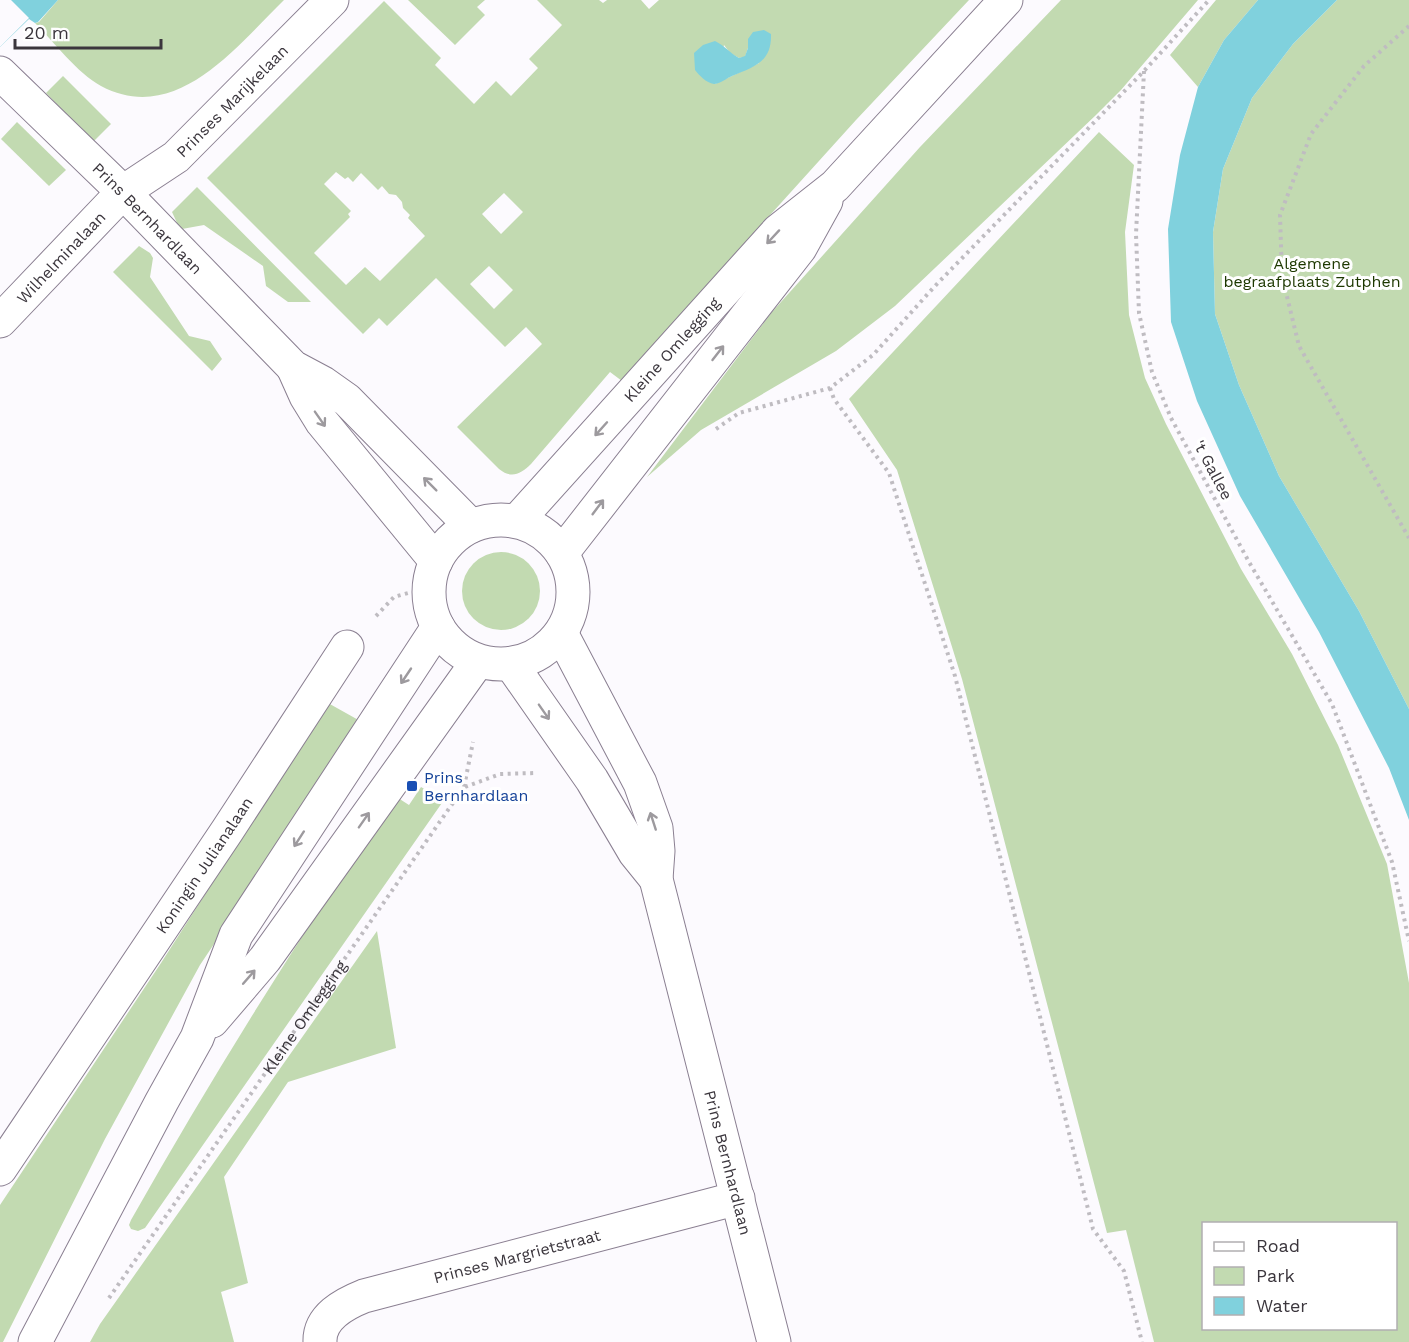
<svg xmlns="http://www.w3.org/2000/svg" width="1409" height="1342" viewBox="0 0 1409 1342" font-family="'Work Sans',sans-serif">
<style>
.green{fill:#c2dab1;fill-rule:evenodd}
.water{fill:#80d1dd}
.pier{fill:#fcfafe}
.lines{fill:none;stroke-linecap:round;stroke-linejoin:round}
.minor-casing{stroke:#8a7f91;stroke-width:35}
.tertiary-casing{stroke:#8a7f91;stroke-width:35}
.path{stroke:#bfbcc1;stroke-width:4;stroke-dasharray:3 4.5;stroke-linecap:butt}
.minor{stroke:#fff;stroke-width:33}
.tertiary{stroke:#fff;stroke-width:33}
.oneway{stroke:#9d9a9e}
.transit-dot{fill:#1a4fb4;stroke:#fff;stroke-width:2}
.labels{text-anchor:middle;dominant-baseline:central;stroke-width:6;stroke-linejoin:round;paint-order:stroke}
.street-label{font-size:16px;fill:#3b363d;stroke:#fff}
.park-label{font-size:16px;fill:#1d3800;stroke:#fff}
.transit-label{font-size:16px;fill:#164399;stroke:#fff;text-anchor:start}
</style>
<rect width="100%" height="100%" fill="#fcfafe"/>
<!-- green -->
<g class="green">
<path d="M58,0H284C236,47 176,126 101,86C77,73 54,42 35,23L39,22Z"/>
<polygon points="408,0 485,0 477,7 485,15 455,45"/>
<path d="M537,0H599L603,3L607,0H641L649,9L659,0H969L856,120L642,357L622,381L610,372L531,464C521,474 511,479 499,469L457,427L542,344L526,327L505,347L436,278L387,326L379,318L363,334L207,178L384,1L441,58L435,65L474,104L496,81L511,96L538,68L529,59L562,25ZM748,39L759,63L715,84L724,45L730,53L739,58L745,57L748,48ZM336,172L345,179L348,177L353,182L361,173L378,190L382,186L389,194L396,195L402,202L403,208L410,215L408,218L425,236L380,281L365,267L346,285L314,253L350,217L348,214L351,211L324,184ZM504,193L523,212L501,234L482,214ZM489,266L513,290L494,309L470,284Z"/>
<polygon points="1061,0 1198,0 1121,90 1096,115 895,306 836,351 701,430 647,477 772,312 920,147"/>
<polygon points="1216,0 1258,0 1224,40 1198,87 1170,55"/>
<polygon points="1337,0 1409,0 1409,709 1359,611 1279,476 1239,385 1215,314 1213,232 1223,169 1252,98 1293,44"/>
<polygon points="63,76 111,124 93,142 46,93"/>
<polygon points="17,122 66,170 49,186 1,139"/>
<path d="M1099,132L1134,165L1125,232L1129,315L1145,378L1166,424L1241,569L1292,654L1338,745L1387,864L1409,983V1342H1154L1126,1230L1107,1233L962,679L897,470L849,399ZM1204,1224H1396V1328H1204Z"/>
<polygon points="197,187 311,302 288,302 266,286 263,266 204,225 182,229 178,225 172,212"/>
<polygon points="139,246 150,253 153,258 150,277 189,336 210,341 222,359 212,371 113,272"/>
<circle cx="501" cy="591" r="39"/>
<polygon points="328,703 362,722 200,965 105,1139 3,1342 0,1342 0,1205 161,963"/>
<path d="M421,787L444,800L145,1228L138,1231L131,1229L129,1225L131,1220C213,1075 301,934 395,796L409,805Z"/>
<polygon points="377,931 396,1048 288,1082 224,1177 248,1283 221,1292 234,1342 90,1342 100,1324"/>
</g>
<!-- water -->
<g class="water">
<polygon points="0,0 58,0 38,22 35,23 29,19 0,47"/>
<polygon points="1258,0 1337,0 1293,44 1252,98 1223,169 1213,232 1215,314 1239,385 1279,476 1359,611 1409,709 1409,820 1389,768 1319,632 1240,496 1197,401 1171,322 1168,229 1180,155 1198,87 1224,40"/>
<path d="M764,30L771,34C772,62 754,67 732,76C727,78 720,84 714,84C706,83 699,75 695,70L694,53L703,45L715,41C725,46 730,53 739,58L745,56L748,48V39L753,32Z"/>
</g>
<!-- pier -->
<polygon class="pier" points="0,0 11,0 29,18 0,47"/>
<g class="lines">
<defs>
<g id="minor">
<path id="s2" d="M0,73L123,192L293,367L323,383L347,400L471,526"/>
<path id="s3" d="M0,321L123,192L176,157L332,0"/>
<polyline points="293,367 306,396 322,422 436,561"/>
<path id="s4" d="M561,633L640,783L656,828L658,851L656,879L774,1342"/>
<polyline points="511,664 592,780 635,853 656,879"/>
<path id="s5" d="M0,1169L227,831L347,647"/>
<path id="s6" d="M320,1342C319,1317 344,1304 364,1296L738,1198"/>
</g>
<g id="tertiary">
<circle cx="501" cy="592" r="72"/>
<path id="s7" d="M517,521L778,231L835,186L1006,0"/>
<polyline points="562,553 800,248 826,201"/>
<polyline points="212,1021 265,959 478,661"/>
<polyline points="35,1342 162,1101 197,1038 236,935 438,627"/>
</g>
</defs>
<!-- minor casing -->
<use href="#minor" class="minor-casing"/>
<!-- tertiary casing -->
<use href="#tertiary" class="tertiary-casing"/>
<!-- path -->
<g class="path">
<polyline points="1409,26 1364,66 1311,134 1280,215 1282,276 1299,346 1409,538"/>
<polyline points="1144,71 1136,234 1139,313 1152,372 1171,418 1249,562 1332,704 1392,862 1409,941"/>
<polyline points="830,388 834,399 889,473 955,676 1093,1229 1124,1271 1142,1342"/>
<polyline points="716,429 739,413 830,388 873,355 934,287 1144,71 1209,0"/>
<polyline points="376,616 394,597 408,593"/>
<polyline points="465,787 500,774 535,773"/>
<path id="s1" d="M109,1298L464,787L473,742"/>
</g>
<!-- minor -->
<use href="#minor" class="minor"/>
<!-- tertiary -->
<use href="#tertiary" class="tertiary"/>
</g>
<!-- one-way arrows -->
<defs><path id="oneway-shaft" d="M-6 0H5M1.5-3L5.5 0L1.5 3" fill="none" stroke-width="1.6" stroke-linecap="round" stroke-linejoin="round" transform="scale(1.5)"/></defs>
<g class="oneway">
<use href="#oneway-shaft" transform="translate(773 237) rotate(133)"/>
<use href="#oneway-shaft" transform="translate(718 353) rotate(-52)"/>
<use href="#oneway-shaft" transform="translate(320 419) rotate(55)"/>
<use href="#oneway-shaft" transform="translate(601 429) rotate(132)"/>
<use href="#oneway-shaft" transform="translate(430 484) rotate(-135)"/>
<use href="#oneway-shaft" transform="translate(598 507) rotate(-53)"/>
<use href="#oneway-shaft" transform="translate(406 676) rotate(124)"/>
<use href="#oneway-shaft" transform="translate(544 712) rotate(55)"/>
<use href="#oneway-shaft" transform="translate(364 820) rotate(-55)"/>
<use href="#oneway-shaft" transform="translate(653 821) rotate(-108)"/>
<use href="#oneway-shaft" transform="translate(299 839) rotate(123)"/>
<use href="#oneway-shaft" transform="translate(249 977) rotate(-49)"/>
</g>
<!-- markers -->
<rect class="transit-dot" x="406" y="780" width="12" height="12" rx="3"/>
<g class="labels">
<!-- street labels -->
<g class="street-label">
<text stroke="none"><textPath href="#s3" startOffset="321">Prinses Marijkelaan</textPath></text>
<text stroke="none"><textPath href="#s2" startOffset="207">Prins Bernhardlaan</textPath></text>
<text stroke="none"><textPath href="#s3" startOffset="88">Wilhelminalaan</textPath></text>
<text stroke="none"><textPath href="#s7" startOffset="231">Kleine Omlegging</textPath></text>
<text transform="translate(1213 470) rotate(62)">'t Gallee</text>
<text stroke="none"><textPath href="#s5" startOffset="366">Koningin Julianalaan</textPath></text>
<text stroke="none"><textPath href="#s1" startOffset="342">Kleine Omlegging</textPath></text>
<text stroke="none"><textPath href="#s4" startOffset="561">Prins Bernhardlaan</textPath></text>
<text stroke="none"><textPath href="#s6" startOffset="226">Prinses Margrietstraat</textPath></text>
</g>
<!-- park labels -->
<g class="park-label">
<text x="1312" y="263">Algemene<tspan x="1312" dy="18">begraafplaats Zutphen</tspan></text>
</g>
<!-- transit labels -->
<g class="transit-label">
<text x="424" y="777">Prins<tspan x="424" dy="18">Bernhardlaan</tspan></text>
</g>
</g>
<!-- legend -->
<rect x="1202" y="1222" width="195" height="108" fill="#ffffff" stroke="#b1afb1" stroke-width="1.5"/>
<rect x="1214" y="1242" width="30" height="9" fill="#ffffff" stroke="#b1afb1" stroke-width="1.5"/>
<text x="1256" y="1252" font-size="18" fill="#3b363d">Road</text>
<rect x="1214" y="1267" width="30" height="18" fill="#c2dab1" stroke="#b1afb1" stroke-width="1.5"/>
<text x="1256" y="1282" font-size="18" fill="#3b363d">Park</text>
<rect x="1214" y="1297" width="30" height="18" fill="#80d1dd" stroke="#b1afb1" stroke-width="1.5"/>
<text x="1256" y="1312" font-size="18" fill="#3b363d">Water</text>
<!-- scale -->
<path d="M15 39v9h146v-9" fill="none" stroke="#3b363d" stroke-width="3"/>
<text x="24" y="39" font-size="18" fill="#3b363d" stroke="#ffffff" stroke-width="4.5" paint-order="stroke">20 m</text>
</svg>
